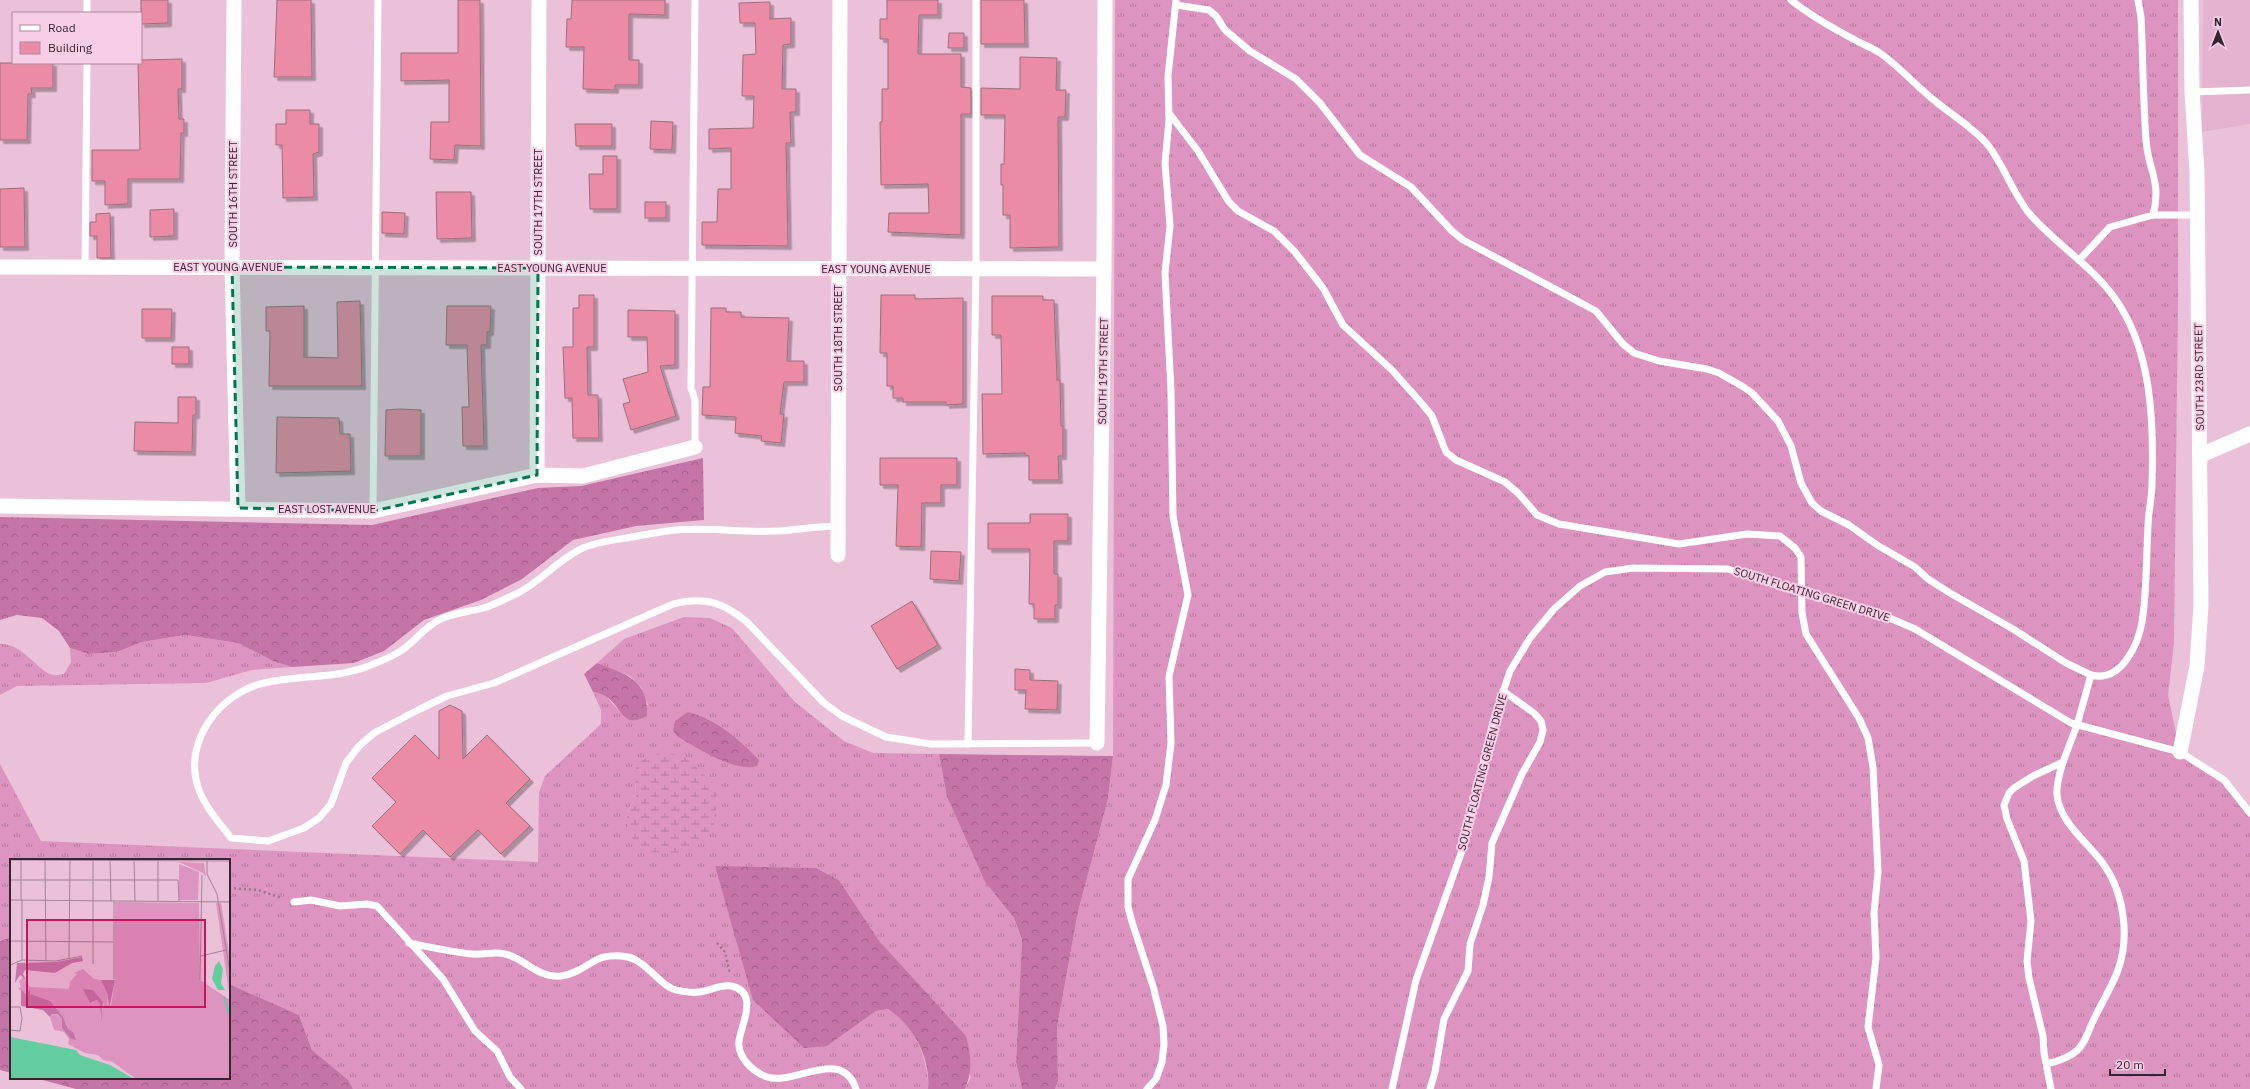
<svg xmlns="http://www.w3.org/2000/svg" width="2250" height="1089" viewBox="0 0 2250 1089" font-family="'IBM Plex Sans',sans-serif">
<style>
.built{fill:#e3b3cf}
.grass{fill:url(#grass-tufts);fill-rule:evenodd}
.forest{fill:url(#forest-crowns)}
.wetland{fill:url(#wetland-marsh)}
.building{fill:#eb8ba5;stroke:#9b6f7a;filter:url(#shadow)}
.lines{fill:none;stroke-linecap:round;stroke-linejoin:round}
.path{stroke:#937687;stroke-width:2.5;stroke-dasharray:2 3;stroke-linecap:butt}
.lane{stroke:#fff;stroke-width:7}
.street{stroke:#fff;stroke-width:15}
.marked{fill:#027652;fill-opacity:0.2;stroke:#027652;stroke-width:3;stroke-dasharray:8 5;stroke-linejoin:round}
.labels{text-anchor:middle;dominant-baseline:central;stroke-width:4;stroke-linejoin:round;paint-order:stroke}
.street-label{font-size:11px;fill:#34252e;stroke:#f8cee6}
.inset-river{fill:none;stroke:#63cd9f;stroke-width:2}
.inset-road{fill:none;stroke:#a28395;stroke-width:1}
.view{fill:#c2185b;fill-opacity:0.15;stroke:#c2185b;stroke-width:2}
.inset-edge{fill:none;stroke:#34252e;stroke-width:2}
</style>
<defs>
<pattern id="grass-tufts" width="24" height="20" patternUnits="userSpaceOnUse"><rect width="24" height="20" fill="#de94c0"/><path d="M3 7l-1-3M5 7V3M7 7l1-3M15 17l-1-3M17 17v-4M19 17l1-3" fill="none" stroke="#b5799c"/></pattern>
<pattern id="forest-crowns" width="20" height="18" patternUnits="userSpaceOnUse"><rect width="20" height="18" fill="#c574a7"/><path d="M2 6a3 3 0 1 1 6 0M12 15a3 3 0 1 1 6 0" fill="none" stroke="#a15f88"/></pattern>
<pattern id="wetland-marsh" width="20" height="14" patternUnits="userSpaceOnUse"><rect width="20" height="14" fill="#de94c0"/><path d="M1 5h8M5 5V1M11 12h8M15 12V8" fill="none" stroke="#b5799c"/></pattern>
<filter id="shadow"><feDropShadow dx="3.5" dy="3.5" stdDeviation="0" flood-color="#0004"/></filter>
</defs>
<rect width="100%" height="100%" fill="#ebc1d9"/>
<!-- built -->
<polygon class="built" points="2203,0 2250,0 2250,124 2202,132"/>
<!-- grass -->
<g class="grass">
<polygon points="1115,0 2178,0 2178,302 2174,643 2168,695 2180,752 2224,780 2250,813 2250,1089 1055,1089 1058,1081 1057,1027 1078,912 1108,799 1113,756"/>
<path d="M684,617L710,618L732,628L795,702L844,741L873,753L939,754L947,797L985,882L1014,918L1022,940L1016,1062L1022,1089H965L971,1077L916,983L880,942L839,880L816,868L715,867L827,1046L876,1011L888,1009C892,1012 897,1014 901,1018C917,1031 930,1069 928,1089H353L347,1080L312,1050L299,1015L229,984V860H11V937L0,941V764L41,841L538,862L539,792L545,776L601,724V710L593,692L606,696L626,719L648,705L641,687L630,676L597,663L624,639ZM635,773L648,852L627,812L636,797Z"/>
<path d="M185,635L238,643L275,662L292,667L252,670L206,683L17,686L0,695V644C24,643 38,673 54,675C57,676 61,674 64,674L71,662L70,648L88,654L117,652L142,642Z"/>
</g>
<!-- forest -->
<g class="forest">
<polygon points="703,458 704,520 636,526 573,540 522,579 481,600 424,620 384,651 354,663 292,667 275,662 238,643 185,635 142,642 117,652 88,654 70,648 59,631 42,618 17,615 0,620 0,517 372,525 538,488 581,486"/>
<path d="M597,663C626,674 649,680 647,716C620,730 623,706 605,696C602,694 597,693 593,692L584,674Z"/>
<path d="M688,712C716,719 740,740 759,760L757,766C735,773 698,748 678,737L673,731L675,721Z"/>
<polygon points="939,754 1113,756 1108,799 1078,912 1057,1027 1058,1081 1055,1089 1022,1089 1016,1062 1022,940 1014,918 985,882 947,797"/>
<path d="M715,866L816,868L839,880L880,942L966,1036C971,1054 973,1071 965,1089H928C931,1058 913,1025 888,1009L876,1011L827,1046L804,1048L753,1000Z"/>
<polygon points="11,937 11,1073 0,1070 0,941"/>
<polygon points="229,984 299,1015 312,1050 348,1080 353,1089 76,1089 35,1078 229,1078"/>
</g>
<!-- wetland -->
<polygon class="wetland" points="664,752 685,757 713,783 717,799 714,824 701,843 679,853 648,852 634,842 627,827 627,812 636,797 635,773 638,763 644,759"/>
<!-- building -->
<g class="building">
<polygon points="141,0 168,0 168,23 141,24"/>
<polygon points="277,0 311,0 312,77 274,77"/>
<polygon points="458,0 480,0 481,146 455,145 454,160 430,159 431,122 449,122 449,80 401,81 401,53 458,53"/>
<polygon points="572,0 665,0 665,15 629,14 629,60 639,60 639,85 615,85 615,90 583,89 584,47 566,47 567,19 571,19"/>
<polygon points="887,0 938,0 938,15 919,15 918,54 961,54 961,87 971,88 971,114 961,114 961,235 888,232 889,213 929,213 928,184 881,185 880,122 882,122 882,89 888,89 888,39 880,39 880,19 887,19"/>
<polygon points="981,0 1024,0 1025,44 981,44"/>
<polygon points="770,2 770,19 791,18 791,44 783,45 782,89 796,89 796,112 790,112 791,143 786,143 788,246 702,245 702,222 717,222 718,189 731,189 731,148 709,149 709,129 753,128 754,96 742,96 743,55 756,54 755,23 740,23 739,3"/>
<polygon points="949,33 964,33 964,48 948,48"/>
<polygon points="1020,57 1057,58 1056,90 1066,90 1065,117 1058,117 1059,247 1010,248 1010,215 1003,215 1003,185 1001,185 1001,164 1004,164 1005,115 981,115 981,88 1020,89"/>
<polygon points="182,59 182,89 178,89 179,119 184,119 184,133 181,133 180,179 128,179 128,204 105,205 105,181 92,181 92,150 140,150 138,63 141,63 141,60"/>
<polygon points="0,63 53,63 53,88 31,88 32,94 28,94 27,140 0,140"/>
<polygon points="286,110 310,110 310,124 319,124 319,152 313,154 314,197 283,198 282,145 276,145 276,124 286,124"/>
<polygon points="651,121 673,122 672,150 650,149"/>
<polygon points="575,124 612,124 612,146 576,146"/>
<polygon points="603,156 617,156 617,209 590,209 589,174 603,174"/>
<polygon points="24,188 25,247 0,247 0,189"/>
<polygon points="436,192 471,192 472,238 437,239"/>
<rect x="645" y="202" width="21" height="16"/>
<polygon points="174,209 174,236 150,237 150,210"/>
<polygon points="382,212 405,213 404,234 382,233"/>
<polygon points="110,213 111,258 97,258 97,236 90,236 90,222 96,222 96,214"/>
<polygon points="579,295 594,295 594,347 587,347 588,395 598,395 599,438 573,438 572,398 565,398 563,347 573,347 573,308 579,308"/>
<polygon points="881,295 915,295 915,299 963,298 963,404 946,405 946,402 903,402 903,398 893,398 893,386 887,386 887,353 880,353"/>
<polygon points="992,296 1043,296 1043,300 1054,300 1057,380 1060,380 1061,426 1063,426 1063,456 1058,456 1059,480 1029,480 1029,456 1025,455 1025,453 983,454 982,394 1002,394 1001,335 992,335"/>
<polygon points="360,301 362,386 269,386 270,331 266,331 266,307 304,306 304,357 338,358 337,302"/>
<polygon points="447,306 491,306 490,332 487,332 487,345 481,345 484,446 463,446 462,407 469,407 467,345 446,345"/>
<polygon points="711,308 726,308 726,312 741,312 741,317 789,318 787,361 804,361 804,382 784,382 780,414 784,414 781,443 761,441 762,436 735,433 736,417 702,415 703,387 710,387"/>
<polygon points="142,309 172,309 171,338 142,338"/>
<polygon points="628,310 675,311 675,365 660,366 676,416 631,430 623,404 630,402 623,379 648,372 647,337 628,337"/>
<rect x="172" y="347" width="17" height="17"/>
<polygon points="178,397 196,397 196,415 193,415 192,452 134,451 135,422 178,423"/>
<polygon points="399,409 421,410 421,456 385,456 386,410"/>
<polygon points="277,417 339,418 340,434 350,434 351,471 276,473"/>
<polygon points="880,458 957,458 957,485 941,485 941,503 922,503 921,547 896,546 898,485 880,485"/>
<polygon points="1030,514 1068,514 1068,541 1054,541 1054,574 1058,574 1058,605 1055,605 1055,619 1034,619 1034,604 1029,604 1030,549 988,549 988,523 1030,523"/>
<polygon points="931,551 961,552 959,581 930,579"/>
<polygon points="912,601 938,645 897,669 871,626"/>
<polygon points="1015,669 1030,670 1030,680 1058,681 1057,710 1025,709 1026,690 1015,690"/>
<polygon points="450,705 462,711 463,759 487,735 530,779 506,803 530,826 501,854 478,830 450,857 423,830 400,854 372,826 396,802 372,778 415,735 439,759 439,711"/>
</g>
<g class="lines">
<!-- path -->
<g class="path">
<polyline points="229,888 258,890 282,898"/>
<polyline points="717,943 725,952 730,974"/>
</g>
<!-- lane -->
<g class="lane">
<polyline points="695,0 691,388 695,400 695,447"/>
<path d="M1791,0C1811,16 1834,29 1857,41C1864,45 1873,48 1880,53C1900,67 1916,86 1935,101C1953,116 1973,127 1988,145C2004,166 2012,191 2028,212C2054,243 2090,264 2114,297C2152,349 2154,422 2152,484C2152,498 2148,513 2148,527C2146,559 2147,591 2142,622C2138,645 2121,683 2091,675L2077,725L2063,762L2033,776L2014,788L2009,793L2004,805L2007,819L2024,861L2031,921L2027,961L2029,978L2043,1036L2044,1053L2051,1089"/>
<path d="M2138,0L2141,17C2143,58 2143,99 2146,140C2148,170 2162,182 2153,215"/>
<polyline points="1176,5 1209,10 1216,16 1225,30 1250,51 1296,79 1320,103 1360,155 1411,187 1452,231 1463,240 1596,311 1623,344 1634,353 1659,361 1707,369 1719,373 1742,386 1752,393 1778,421 1791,446 1801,483 1812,503 1821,511 1849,525 1877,545 1915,567 1928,579 1950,593 2013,629 2066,663 2091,675"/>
<polyline points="87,13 87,0"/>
<polyline points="2192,92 2250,90"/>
<polyline points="1169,113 1198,151 1229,202 1238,211 1274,231 1295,252 1323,288 1343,325 1392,370 1423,405 1432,416 1446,452 1456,460 1505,482 1518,493 1537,515 1559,524 1679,544 1747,534 1780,536 1795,548 1801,557 1802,613 1806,634 1859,718 1868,738 1873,767 1878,872 1874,913 1876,958 1868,1027 1879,1065 1876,1089"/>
<polyline points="2079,260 2110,227 2153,215 2198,215"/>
<polyline points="85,267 87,63"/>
<polyline points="373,511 378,0"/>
<path d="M838,526C817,526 797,530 777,531C743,533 709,527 675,530C659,532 643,535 627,538C613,540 597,542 583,548C558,559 541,582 516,594C507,598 497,603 487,607C471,612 454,612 439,620C426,626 417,639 405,648C397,654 386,659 376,663C338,680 303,674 264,683C220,693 183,741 198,787C204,806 219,822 231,838L268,841L304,828L319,818L331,804L346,763L359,746L374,733L420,709L447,696L494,683L673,604C705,596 722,602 747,622L823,702L842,716L886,737L931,744L1097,743"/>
<polyline points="968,744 976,269 976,0"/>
<polyline points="294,902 311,900 340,906 367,904 377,906 443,979 475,1031 497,1051 510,1077 521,1089"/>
<path d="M409,943C430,947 451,952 472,954C483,955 495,951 505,954C523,957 538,979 561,976C589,972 593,950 628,957C649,962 660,989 681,991C686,992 693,993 699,992C710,991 720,984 731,986C760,992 741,1025 739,1041C737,1057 753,1072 767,1077C794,1086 842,1046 856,1089"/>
<path d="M2047,1064C2088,1053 2081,1043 2098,1011C2105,997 2113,984 2118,970C2130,937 2124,893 2104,865C2089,843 2060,824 2057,795C2056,784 2060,772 2063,762"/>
<polyline points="1147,1089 1156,1079 1162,1062 1164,1044 1163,1026 1153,986 1132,922 1128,907 1128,879 1155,820 1166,785 1171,743 1169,676 1188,595 1173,516 1171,391 1165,273 1170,226 1165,163 1169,120 1168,76 1176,0"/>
<polyline points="1392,1089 1416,980 1464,845 1493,722 1510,671 1530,638 1554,609 1580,586 1605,572 1633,568 1728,569 1801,593 1878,613 1915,629 2071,723 2180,752 2224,780 2250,813"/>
<polyline points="1430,1089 1435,1072 1444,1019 1468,971 1470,944 1483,905 1489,877 1492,843 1522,774 1540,742 1543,730 1541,721 1534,713 1503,691"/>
</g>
<!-- street -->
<g class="street">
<polyline points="234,0 232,267 238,508"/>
<polyline points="0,267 1104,269"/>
<polyline points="2201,455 2250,434"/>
<polyline points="537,475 539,0"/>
<polyline points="0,506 373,511 537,475 583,476 695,447"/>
<polyline points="838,555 840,0"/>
<polyline points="1097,743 1104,269 1105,0"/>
<polyline points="2180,752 2197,666 2201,605 2197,172 2192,92 2191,0"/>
</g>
</g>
<!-- marked area -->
<path class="marked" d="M232,267L538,268L537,475L373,511L238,508Z"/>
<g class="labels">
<!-- street labels -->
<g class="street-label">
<text transform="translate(233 194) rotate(-90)">SOUTH 16TH STREET</text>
<text transform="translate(538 202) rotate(-90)">SOUTH 17TH STREET</text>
<text x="228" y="267">EAST YOUNG AVENUE</text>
<text x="552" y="268">EAST YOUNG AVENUE</text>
<text x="876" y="269">EAST YOUNG AVENUE</text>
<text transform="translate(838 338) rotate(-90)">SOUTH 18TH STREET</text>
<text transform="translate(1103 371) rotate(-89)">SOUTH 19TH STREET</text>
<text transform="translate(2199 377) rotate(-91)">SOUTH 23RD STREET</text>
<text x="327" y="509">EAST LOST AVENUE</text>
<text transform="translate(1812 594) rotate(17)">SOUTH FLOATING GREEN DRIVE</text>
<text transform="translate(1482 772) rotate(-75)">SOUTH FLOATING GREEN DRIVE</text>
</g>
</g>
<!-- overview -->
<g transform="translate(10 859)">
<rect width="220" height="220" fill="#ebc1d9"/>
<path d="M105,43L189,44L190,121L220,141V220H126L103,203L93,201L88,196L75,194L58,185L59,180L54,173L44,171L40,158L44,154L52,160V169L60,178L56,164L44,147L20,135V131L16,136L8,129L11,128L9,122L13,118L20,128L59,130L60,123L67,115L64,114L73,110L84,120L91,121L98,136L97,146L101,147L105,121ZM83,131L94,145L90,161V145L87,141L82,144Z" fill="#de94c0" fill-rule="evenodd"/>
<path d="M72,98L73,102L62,104L45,114L15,111L13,115L16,121L10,116L5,124L7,104L46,103ZM91,121H105L99,150L98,136ZM11,130L16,136L20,130V135L40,142L53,158L58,170L63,173L66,181L61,180L52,169V160L47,155H42L40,158L33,151L11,147ZM73,130L83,131L93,143L91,163L90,145L87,141L80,144Z" fill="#c574a7"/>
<path d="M169,5L189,13L188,41H169Z" fill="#de94c0"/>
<path d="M169,3L194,4L196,18L193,14ZM206,44H211L220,99V140Z" fill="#de94c0"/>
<path d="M209,102L213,110L211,124L215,131H208L202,120L205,107ZM0,178L66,191L70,196L100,206L124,220H0Z" fill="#63cd9f"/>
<path class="inset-river" d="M214,138L220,157M220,166V217"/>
<path class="inset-road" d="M0,1L220,2M11,1V41M35,1L36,102M100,1L101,42M124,1L125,42M197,2V15L207,35L220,113M0,21H168L169,42M0,41L220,43M148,42V0M0,82L104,83M191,97L216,91M59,99L60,0M12,101V41M83,105V1M0,106L12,101L46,102L72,97M104,120V42M190,121L192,16M0,148H10L12,159L10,172L0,171"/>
<path class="view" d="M17,61H195V148H17Z"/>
<rect width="220" height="220" class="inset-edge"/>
</g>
<!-- legend -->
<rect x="12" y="12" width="130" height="52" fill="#f8cee6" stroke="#aa8a9c"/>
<rect x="20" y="25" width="20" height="6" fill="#ffffff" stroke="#aa8a9c"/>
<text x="48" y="32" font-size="12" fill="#34252e">Road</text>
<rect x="20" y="42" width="20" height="12" fill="#eb8ba5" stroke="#aa8a9c"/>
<text x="48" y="52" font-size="12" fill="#34252e">Building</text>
<!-- north arrow -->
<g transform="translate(2218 32)" stroke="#f8cee6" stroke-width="3" paint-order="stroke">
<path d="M0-3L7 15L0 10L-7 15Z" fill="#34252e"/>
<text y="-6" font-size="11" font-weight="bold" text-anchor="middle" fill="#34252e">N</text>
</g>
<!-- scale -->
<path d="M2110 1069v6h55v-6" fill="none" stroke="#34252e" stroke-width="2"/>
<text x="2116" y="1069" font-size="12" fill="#34252e" stroke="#f8cee6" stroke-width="3" paint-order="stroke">20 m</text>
</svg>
